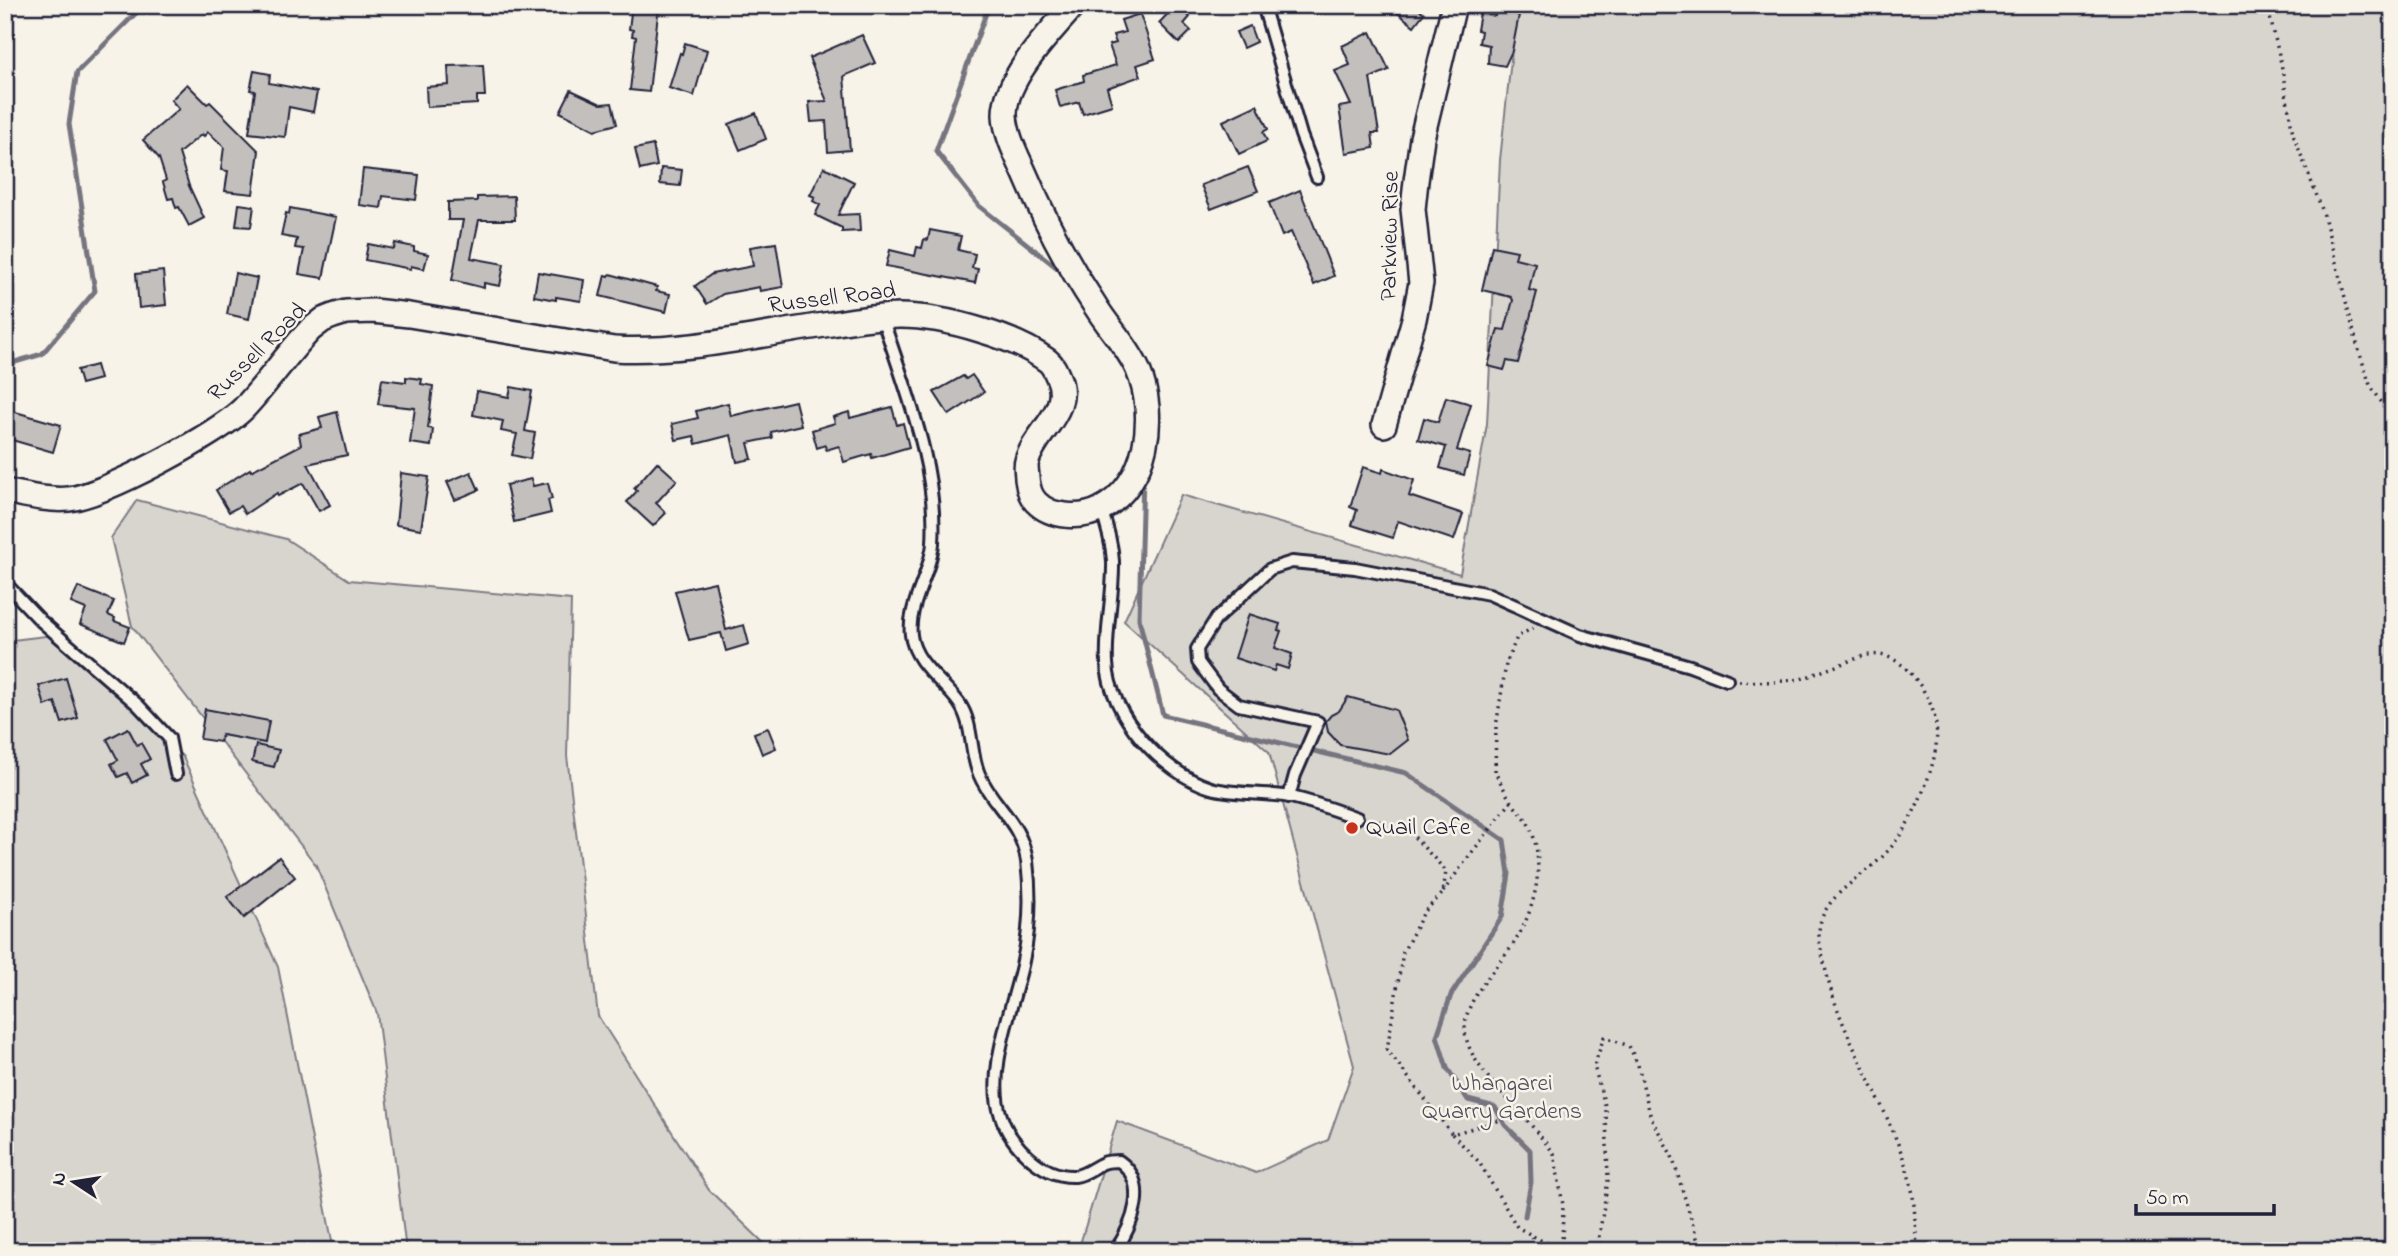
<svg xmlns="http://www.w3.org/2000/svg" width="2398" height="1256" viewBox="0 0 2398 1256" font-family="'Indie Flower',sans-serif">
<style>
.green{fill:#d8d5cf;stroke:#7d7c85;stroke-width:2}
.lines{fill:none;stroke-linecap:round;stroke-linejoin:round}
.stream{stroke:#76747f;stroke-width:5}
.building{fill:#c2bfbd;stroke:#22223b;stroke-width:2}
.service-casing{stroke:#22223b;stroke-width:16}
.minor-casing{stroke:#22223b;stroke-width:28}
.path{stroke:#22223b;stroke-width:3.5;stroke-dasharray:2 5;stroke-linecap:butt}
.service{stroke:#f7f3e8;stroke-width:10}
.minor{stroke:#f7f3e8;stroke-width:23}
.poi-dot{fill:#c8321e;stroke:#f7f3e8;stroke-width:2.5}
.labels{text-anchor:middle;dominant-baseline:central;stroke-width:5;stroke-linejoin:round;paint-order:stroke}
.street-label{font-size:24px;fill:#22223b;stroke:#f7f3e8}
.poi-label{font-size:24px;fill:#22223b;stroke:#f7f3e8;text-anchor:start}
.park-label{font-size:24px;fill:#504f60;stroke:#f7f3e8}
</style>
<rect width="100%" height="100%" fill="#f7f3e8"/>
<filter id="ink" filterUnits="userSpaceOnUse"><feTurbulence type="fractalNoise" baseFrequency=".0143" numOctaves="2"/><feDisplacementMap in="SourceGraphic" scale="14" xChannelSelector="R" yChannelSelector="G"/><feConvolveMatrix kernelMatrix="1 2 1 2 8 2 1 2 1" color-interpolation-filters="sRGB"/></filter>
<g filter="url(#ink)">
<!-- green -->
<g class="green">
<polygon points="1517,5 2393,5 2393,1251 1078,1251 1117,1121 1256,1173 1328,1140 1354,1066 1269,752 1124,621 1181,495 1460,574 1487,424 1500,160"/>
<polygon points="137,500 286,539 349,580 571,600 567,756 598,1016 709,1190 772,1251 406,1251 377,1013 316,865 132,626 111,538"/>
<polygon points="62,634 183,757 278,967 334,1251 5,1251 5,641"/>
</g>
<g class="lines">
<!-- stream -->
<g class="stream">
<polyline points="989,5 936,151 979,206 1065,274"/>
<polyline points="5,365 42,354 95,291 69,124 77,72 144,5"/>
<polyline points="1143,475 1139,619 1163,715 1406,773 1504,840 1509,874 1502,917 1451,995 1437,1036 1447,1068 1468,1100 1495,1107 1505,1125 1530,1150 1531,1182 1525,1216"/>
</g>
</g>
<!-- building -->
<g class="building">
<polygon points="632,5 659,5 649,92 630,90 636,37 632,36 633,30 629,29"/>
<polygon points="1176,5 1190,17 1184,24 1191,31 1179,43 1159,23"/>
<polygon points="1388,5 1413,5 1424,13 1414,26"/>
<polygon points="1496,10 1519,15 1512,51 1505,66 1488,63 1489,45 1479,43 1481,31 1477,30 1480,13 1495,16"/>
<polygon points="1140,14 1155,59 1137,65 1141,76 1107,88 1112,105 1083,114 1079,102 1060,107 1055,90 1084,81 1083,75 1116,65 1109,45 1116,43 1113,35 1125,32 1121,20"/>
<polygon points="1250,26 1256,42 1243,48 1236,32"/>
<polygon points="1371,32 1389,70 1370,78 1379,133 1372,133 1374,148 1346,153 1339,107 1351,105 1335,71 1350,65 1342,46"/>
<polygon points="862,35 875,63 844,76 850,150 828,152 826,121 811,122 809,102 827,101 809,58"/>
<polygon points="685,43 707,50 694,96 669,88 680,53 682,54"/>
<polygon points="483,65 485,96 477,96 477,104 427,107 426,87 449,85 448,66"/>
<polygon points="254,71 270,74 269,83 317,92 313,112 289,107 285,137 249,133 255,91 250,90"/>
<polygon points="187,84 207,104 210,102 259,151 253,194 225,191 228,171 221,170 224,147 208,132 204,136 202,134 179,153 189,186 204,218 189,226 179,207 176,208 173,198 168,199 163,182 166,180 159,158 143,140 179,109 171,100"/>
<polygon points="571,90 601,104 612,103 617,124 595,130 560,112"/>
<polygon points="1257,105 1268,129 1263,132 1267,141 1239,154 1223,121"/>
<polygon points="756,113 766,139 740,150 729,124"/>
<polygon points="653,145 657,166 640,170 635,149"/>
<polygon points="824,167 854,182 838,215 859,214 860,231 842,232 842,228 815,215 820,205 813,201 815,197 810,195"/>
<polygon points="1248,167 1258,191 1211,209 1201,185"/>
<polygon points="661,168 682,170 680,186 660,184"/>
<polygon points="363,169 419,175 416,200 383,196 381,208 359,205"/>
<polygon points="1300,190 1334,276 1314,285 1291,232 1282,236 1269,203"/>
<polygon points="514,196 515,220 479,220 471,258 504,264 500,286 484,283 484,288 452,280 463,220 448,220 448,202 477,201 477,197"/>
<polygon points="239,204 254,206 251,227 236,226"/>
<polygon points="290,208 336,217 323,278 299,274 304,249 295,248 297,239 281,236 286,213 289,214"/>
<polygon points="930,230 961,236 958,250 975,254 972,268 978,269 975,283 886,266 890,250 915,256 917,247 922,248 924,239 928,240"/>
<polygon points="395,243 414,247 414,251 428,254 424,269 411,266 411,269 365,260 368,244 394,249"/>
<polygon points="776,243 783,287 760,291 759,287 723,294 707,304 695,286 712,274 753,266 750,247"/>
<polygon points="1492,246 1517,251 1515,258 1535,263 1529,290 1537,292 1518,363 1507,361 1504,370 1488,366 1498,329 1505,330 1513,300 1511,297 1482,290"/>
<polygon points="163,271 166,305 139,308 136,274"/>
<polygon points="538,272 584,280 581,301 556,297 556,300 534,296"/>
<polygon points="235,273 257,278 249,319 227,314"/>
<polygon points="610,274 657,287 656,291 670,294 666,312 600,296 605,275 609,276"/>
<polygon points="96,365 100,379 81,384 77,370"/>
<polygon points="972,375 984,392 949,415 934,392 963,376 966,379"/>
<polygon points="406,377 422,379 421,384 433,386 428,428 433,429 431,446 410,443 415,408 378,404 382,379 406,382"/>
<polygon points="511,387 532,391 525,431 535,433 530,459 512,455 517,434 501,431 503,421 473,415 477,391 509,397"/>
<polygon points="1446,397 1471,404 1457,450 1470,454 1464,475 1440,468 1446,447 1418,439 1424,418 1438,422"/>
<polygon points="795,401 801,425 771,432 772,438 748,443 752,459 737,462 731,435 696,444 694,436 676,440 672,424 698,418 696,411 728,403 731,416"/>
<polygon points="892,407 897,425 903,423 909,447 872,458 871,454 844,462 839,446 826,450 825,445 817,448 812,430 835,423 833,417 849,412 850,418"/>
<polygon points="5,409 61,425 53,452 5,438"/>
<polygon points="337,412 347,455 308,464 330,505 319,511 303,483 278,496 277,493 245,514 240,506 229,512 216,490 250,469 251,471 301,445 299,434 322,428 319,417"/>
<polygon points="657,462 677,480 656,503 666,513 653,526 627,502 637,491 634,488"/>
<polygon points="1363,467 1382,473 1383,469 1414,480 1409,496 1463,514 1454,540 1398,521 1393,538 1352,525 1357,510 1350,507"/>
<polygon points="471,472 479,490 455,500 447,482"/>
<polygon points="401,473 429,477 421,529 396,525"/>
<polygon points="531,479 533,486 548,483 552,499 548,500 551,513 514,522 506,485"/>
<polygon points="715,582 726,630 744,625 749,644 726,651 721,633 689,640 675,591"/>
<polygon points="78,587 114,601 108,615 115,618 114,621 130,627 124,642 80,624 86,609 71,603"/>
<polygon points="1249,614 1280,624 1278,630 1281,631 1275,648 1292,654 1288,669 1276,665 1274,671 1235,658"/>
<polygon points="66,678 78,718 62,723 55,702 45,706 39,686"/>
<polygon points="1348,697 1396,710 1408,740 1390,754 1340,745 1328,732 1326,721 1331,715 1339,711"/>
<polygon points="205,709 269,721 265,743 222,735 220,742 200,739"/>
<polygon points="128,728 137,745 141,743 150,759 141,764 147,775 132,783 127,773 118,777 111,764 118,760 107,739"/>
<polygon points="768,728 776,748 762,754 754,733"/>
<polygon points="256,745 279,750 274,767 252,762"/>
<polygon points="279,857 295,877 244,918 227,897"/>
</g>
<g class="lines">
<defs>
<g id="service">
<polyline points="1263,5 1301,135 1317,177"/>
<path d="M882,317C905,389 938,466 933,543C931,573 907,606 911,635C914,663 944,682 959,703C974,725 969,750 979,774C992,806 1021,821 1027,861C1031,893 1030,929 1023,961C1014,1005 985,1072 1001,1116C1010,1144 1042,1178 1075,1176C1085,1175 1094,1167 1103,1163C1108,1161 1114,1161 1119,1161C1150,1183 1133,1225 1115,1251"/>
<path d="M1101,509C1107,526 1112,543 1113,561C1114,595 1105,629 1107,663C1109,714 1162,773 1211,788C1237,795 1264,792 1291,797C1313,802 1335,810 1357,818"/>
<polyline points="5,583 41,621 138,705 169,738 176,774"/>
<polyline points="1289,797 1295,775 1318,722 1239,705 1218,689 1198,662 1197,649 1216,619 1270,569 1292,562 1355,568 1489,594 1580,635 1690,666 1727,680"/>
</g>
<g id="minor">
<polyline points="1384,425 1414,319 1421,283 1413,209 1416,181 1422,138 1454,5"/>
<path d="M5,491C26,495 48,501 69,499C104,495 219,434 244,408C267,384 286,355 310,330L323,320L333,316L346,312L373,311L409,315L614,349C687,353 759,334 831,324C854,320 877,316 900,316C927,316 954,322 980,330C1004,337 1028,346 1048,361C1053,365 1055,370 1058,377C1073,410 1035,432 1027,461C1025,466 1027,473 1027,479C1028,487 1031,497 1036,502C1051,518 1083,519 1101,509C1149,483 1157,415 1138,370C1128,347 1109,328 1096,307C1068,265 1045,221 1025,174C1017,156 1006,136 1005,115C1004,79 1051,31 1074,5"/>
</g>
</defs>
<!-- service casing -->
<use href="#service" class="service-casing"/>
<!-- minor casing -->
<use href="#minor" class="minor-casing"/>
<!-- path -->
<g class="path">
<polyline points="2267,5 2281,63 2293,134 2323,212 2358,348 2370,385 2393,419"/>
<path d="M1739,681L1774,682L1801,679L1863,656C1885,651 1899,660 1913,676C1946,716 1940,750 1922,794C1913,815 1901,837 1886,853C1863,878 1818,897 1819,935C1819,946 1823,956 1825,967C1841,1041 1889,1104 1909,1177C1916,1199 1914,1227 1918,1251"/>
<polyline points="1511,802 1495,772 1496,727 1506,664 1517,637 1533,628"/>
<polyline points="1371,820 1404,826 1446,871 1443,893 1424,912 1403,952 1387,1050 1452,1134 1522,1114 1554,1153 1563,1205 1562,1251"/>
<path d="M1443,892L1463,864L1511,802C1515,807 1521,813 1525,818C1548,855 1537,905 1516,940C1500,966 1458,1003 1466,1037C1473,1067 1502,1092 1522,1114"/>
<polyline points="1452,1134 1479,1162 1517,1227 1542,1241 1560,1247"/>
<polyline points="1532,1237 1536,1251"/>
<polyline points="1601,1251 1599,1237 1608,1180 1606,1109 1594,1066 1604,1037 1629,1046 1638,1065 1651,1118 1672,1156 1701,1251"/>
</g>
<!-- service -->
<use href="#service" class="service"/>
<!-- minor -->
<use href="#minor" class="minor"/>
</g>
</g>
<!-- markers -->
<circle class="poi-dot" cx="1352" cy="828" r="7"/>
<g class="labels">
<!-- street labels -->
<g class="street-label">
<text transform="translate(1391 236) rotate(-89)">Parkview Rise</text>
<text transform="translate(832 299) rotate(-7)">Russell Road</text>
<text transform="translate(258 353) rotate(-45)">Russell Road</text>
</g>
<!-- poi labels -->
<g class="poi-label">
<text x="1366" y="828">Quail Cafe</text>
</g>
<!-- park labels -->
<g class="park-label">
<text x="1502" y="1084">Whangarei<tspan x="1502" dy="28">Quarry Gardens</tspan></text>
</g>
</g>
<!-- margin -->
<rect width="2398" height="1256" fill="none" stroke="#f7f3e8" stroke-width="28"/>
<rect x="14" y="14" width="2370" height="1228" fill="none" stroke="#22223b" stroke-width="2.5" filter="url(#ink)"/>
<!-- north arrow -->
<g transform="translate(74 1182) rotate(282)" stroke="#f7f3e8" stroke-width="5" paint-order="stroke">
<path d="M0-5L12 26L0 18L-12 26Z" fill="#22223b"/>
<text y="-10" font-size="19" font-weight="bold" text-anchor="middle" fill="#22223b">N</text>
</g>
<!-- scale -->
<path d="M2136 1204v10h138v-10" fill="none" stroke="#22223b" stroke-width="3.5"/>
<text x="2146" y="1204" font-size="21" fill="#22223b" stroke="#f7f3e8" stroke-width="5" paint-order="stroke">50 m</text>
</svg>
